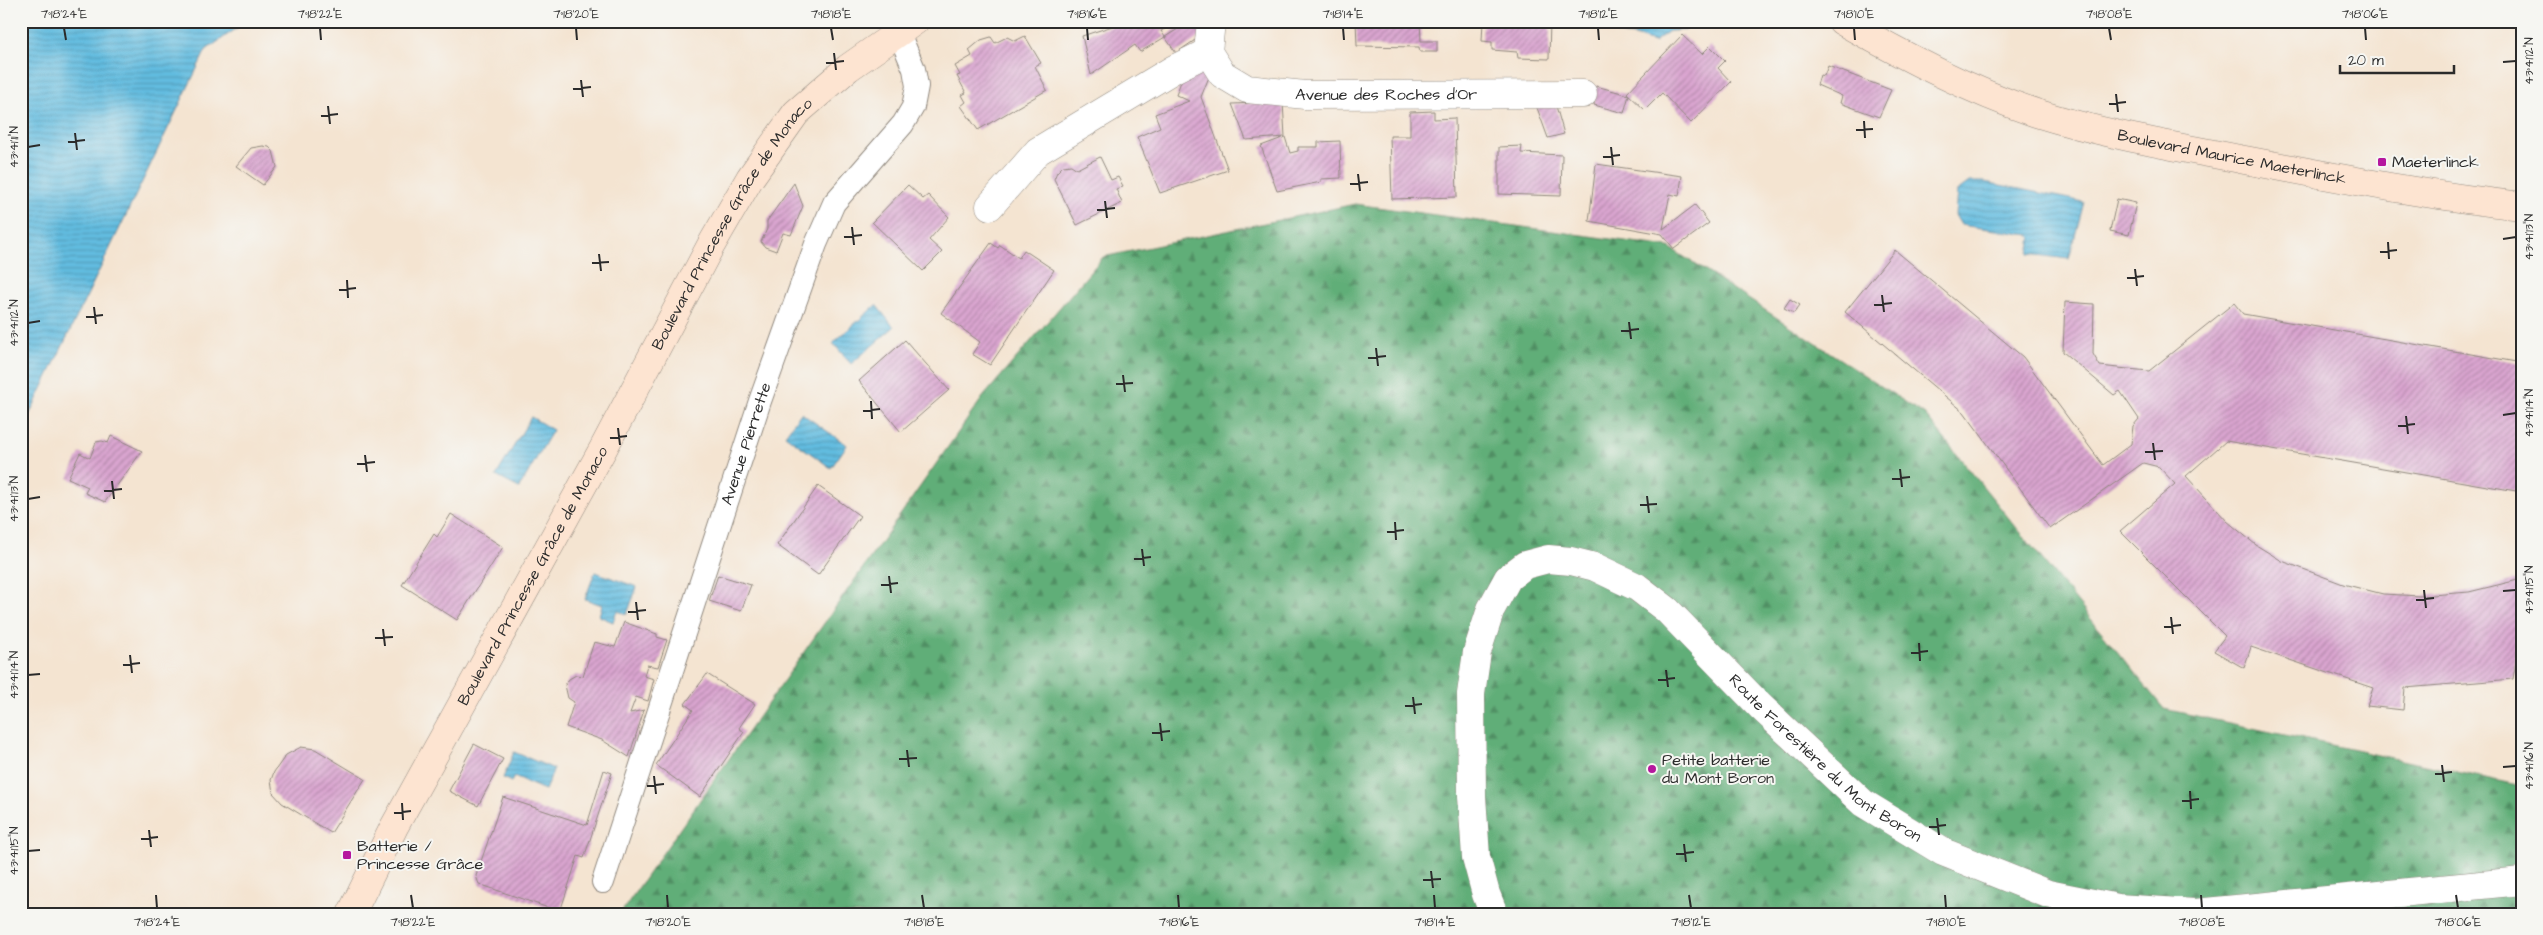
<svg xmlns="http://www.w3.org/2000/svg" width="2543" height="935" viewBox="0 0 2543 935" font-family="'Architects Daughter',sans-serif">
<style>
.forest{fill:url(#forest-firs);stroke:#466c52}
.water{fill:url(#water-rules);stroke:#467486}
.building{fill:url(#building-hatch)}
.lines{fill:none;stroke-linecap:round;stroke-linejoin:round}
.service-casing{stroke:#90887e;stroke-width:24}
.minor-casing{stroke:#90887e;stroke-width:29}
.secondary-casing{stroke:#90887e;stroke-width:29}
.service{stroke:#fff;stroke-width:22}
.minor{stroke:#fff;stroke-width:28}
.secondary{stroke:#fde4d1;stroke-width:28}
.ticks{fill:none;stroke:#2b2b2b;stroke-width:2}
.poi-dot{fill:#b5179e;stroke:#f6f6f2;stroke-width:2}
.labels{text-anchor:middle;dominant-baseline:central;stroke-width:4;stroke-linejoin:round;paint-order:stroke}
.street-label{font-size:16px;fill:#2b2b2b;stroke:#f6f6f2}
.poi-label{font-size:16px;fill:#2b2b2b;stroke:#f6f6f2;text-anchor:start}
.neatline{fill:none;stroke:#2b2b2b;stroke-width:2}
.ticks-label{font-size:12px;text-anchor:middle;fill:#2b2b2b}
</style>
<defs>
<pattern id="forest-firs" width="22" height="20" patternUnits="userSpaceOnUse" patternTransform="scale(1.25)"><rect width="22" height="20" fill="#61ae78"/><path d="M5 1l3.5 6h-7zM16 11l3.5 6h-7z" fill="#508e63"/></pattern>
<pattern id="water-rules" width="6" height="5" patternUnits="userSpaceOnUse" patternTransform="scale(1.25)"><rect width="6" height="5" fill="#62bce0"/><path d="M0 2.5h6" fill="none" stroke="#5199b6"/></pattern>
<pattern id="building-hatch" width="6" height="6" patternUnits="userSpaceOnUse" patternTransform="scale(1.25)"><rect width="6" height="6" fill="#daa5d0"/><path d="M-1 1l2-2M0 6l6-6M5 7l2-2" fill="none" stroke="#b187a9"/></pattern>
</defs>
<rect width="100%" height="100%" fill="#f6f6f2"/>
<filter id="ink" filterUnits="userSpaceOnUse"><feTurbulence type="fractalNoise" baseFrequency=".02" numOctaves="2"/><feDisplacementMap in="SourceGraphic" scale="10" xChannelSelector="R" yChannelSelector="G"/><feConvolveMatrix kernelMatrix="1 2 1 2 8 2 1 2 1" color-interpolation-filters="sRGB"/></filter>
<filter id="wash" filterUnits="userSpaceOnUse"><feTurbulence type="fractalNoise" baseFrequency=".0096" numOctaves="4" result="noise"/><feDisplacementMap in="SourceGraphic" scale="20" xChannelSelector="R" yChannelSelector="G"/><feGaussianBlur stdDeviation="1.12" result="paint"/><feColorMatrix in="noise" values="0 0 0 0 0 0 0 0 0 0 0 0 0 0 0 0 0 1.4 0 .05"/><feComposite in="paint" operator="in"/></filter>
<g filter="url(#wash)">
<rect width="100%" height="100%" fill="#f4e4d1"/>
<!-- forest -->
<polygon class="forest" points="1355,204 1669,247 1925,415 2164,709 2522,786 2522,914 620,914 983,397 1103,257"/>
<!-- water -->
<g class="water">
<polygon points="21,21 247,21 206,50 21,432"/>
<polygon points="1622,21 1691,21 1686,30 1669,31 1654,42 1635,36 1617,34"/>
<polygon points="1969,182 1985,182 2084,202 2069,259 2029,254 2032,238 2030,235 1961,225 1955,215 1957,191"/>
<polygon points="876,305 894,327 851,364 833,343"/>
<polygon points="801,413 847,445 831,468 785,435"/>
<polygon points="531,417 553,430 519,488 496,476"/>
<polygon points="595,572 637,587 627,614 617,611 613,622 599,616 602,605 585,599"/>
<polygon points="514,752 554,769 545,790 514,777 511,782 503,778"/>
</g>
<g id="blocks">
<!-- building -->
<g class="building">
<polygon points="1128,21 1173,21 1173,24 1161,31 1165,37 1140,52 1135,45 1091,75 1082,36"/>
<polygon points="1191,21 1199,21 1201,36 1176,53 1165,37"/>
<polygon points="1356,21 1420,21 1421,41 1437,41 1437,52 1420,52 1419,47 1357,46"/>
<polygon points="1483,21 1550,21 1549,59 1518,58 1517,52 1492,50 1492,42 1482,41"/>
<polygon points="1682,35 1702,54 1710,46 1725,61 1718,68 1731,82 1691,123 1662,93 1645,110 1627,93"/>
<polygon points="1025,36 1041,63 1035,66 1047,90 978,130 961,106 966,102 962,95 966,93 957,76 960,75 955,66 972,56 969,50 981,40 991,37 995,43 1007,37 1015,41"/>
<polygon points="1195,66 1211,72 1201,97 1228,170 1160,193 1137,137 1160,127 1155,114 1189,101 1176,95 1185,71"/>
<polygon points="1828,66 1891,90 1879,117 1840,103 1842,96 1817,85 1820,75 1824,76"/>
<polygon points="1596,86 1629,95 1624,113 1594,105"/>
<polygon points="1283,102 1285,137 1290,153 1298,151 1298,147 1318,147 1318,142 1340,141 1341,178 1321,179 1321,182 1277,191 1261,146 1285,137 1246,140 1232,104"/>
<polygon points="1536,105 1556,106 1564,134 1548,138"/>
<polygon points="1434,111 1434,119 1455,118 1457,197 1392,199 1390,136 1410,136 1410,112"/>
<polygon points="263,146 269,147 273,151 277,167 263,185 236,166 251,148"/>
<polygon points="1522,146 1521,153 1562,155 1561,196 1499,194 1499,147"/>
<polygon points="1100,157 1111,180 1118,177 1123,186 1116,189 1122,203 1077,225 1054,179 1057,172 1063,166 1071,165 1077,169"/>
<polygon points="1596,164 1682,176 1679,196 1670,194 1663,229 1695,205 1709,223 1674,249 1662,234 1589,221"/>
<polygon points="794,183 803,206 791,235 783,233 776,251 765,247 761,242 767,229 767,221"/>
<polygon points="908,185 923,199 928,195 949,217 929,240 942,252 923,271 872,222"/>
<polygon points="2117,199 2136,203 2129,235 2110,231"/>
<polygon points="991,243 998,248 1000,245 1019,258 1024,250 1054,270 990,365 972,354 980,342 941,313"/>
<polygon points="1895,250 2023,357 2103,465 2131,444 2133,426 2139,419 2120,391 2114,395 2063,352 2065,302 2094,304 2093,354 2100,366 2118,368 2149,371 2234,303 2243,314 2522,363 2522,492 2226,441 2186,476 2227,521 2256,545 2282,561 2343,584 2383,594 2420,596 2469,592 2522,579 2522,624 2513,679 2405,688 2403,710 2367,706 2373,688 2251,647 2244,668 2214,651 2225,636 2120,531 2175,484 2159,467 2143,463 2050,529 1964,412 1845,312"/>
<polygon points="1790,299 1800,305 1794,313 1784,308"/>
<polygon points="905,340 949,390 901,432 859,381"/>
<polygon points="111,436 142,451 105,502 85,493 88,487 68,478 80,453 90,458 96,442 102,441 108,443"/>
<polygon points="818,486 860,516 818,575 777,545"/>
<polygon points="451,514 503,547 457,620 402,585 434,534 437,537"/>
<polygon points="718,575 751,585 741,611 709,601"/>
<polygon points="624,622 657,634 657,637 667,640 658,667 647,665 644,676 654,679 648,701 636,697 630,713 644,710 629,757 602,740 566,727 574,702 568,698 565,685 569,679 576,675 583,676 594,642 615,647"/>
<polygon points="707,674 755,704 739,728 744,732 700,797 656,765 693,710 685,704"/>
<polygon points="474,744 503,759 478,806 449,791"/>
<polygon points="301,747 315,749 365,779 331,833 282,803 273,793 271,780 274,772 286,755"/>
<polygon points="604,770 612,773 584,858 578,856 560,912 479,884 476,876 503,797 587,825"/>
</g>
</g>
</g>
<g filter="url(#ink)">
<use href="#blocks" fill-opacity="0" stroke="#90887e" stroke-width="1"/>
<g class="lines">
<defs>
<g id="service">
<path id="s1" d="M603,882L760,401L816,244L834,203L903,124L913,107L917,86L914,69L898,31"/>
</g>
<g id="minor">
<path id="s2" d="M1211,21L1208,52L1222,74L1247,89L1305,95L1583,94"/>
<polyline points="990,206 1038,151 1174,69 1208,52"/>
<path id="s3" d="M1494,914L1486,894L1476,857L1472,796L1471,694L1477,652L1491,609L1508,578L1525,565L1548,559L1571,561L1595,567L1637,587L1667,610L1761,707L1863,803L1943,852L2048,894L2118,908L2195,913L2522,881"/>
</g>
<g id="secondary">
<path id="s4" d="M1842,21C1904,56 1968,90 2036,113C2106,135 2178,147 2250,161C2340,178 2430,196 2522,206"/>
<path id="s5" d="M351,914L394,827L603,449L710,247L750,178L796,113L848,68L915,21"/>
</g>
</defs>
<!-- service casing -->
<use href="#service" class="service-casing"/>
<!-- minor casing -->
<use href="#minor" class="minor-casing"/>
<!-- secondary casing -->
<use href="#secondary" class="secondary-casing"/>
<!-- service -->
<use href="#service" class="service"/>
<!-- minor -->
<use href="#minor" class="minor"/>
<!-- secondary -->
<use href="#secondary" class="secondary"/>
</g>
</g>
<!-- ticks -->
<path class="ticks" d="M64,28L66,40M320,28L321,40M576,28L577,40M831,28L833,40M1087,28L1088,40M1343,28L1344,40M1598,28L1599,40M1854,28L1855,40M2109,28L2111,40M2365,28L2366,40M834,53L836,70M2503,62L2516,61M826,63L844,61M581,80L583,97M573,89L591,87M2116,94L2118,112M2109,104L2126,102M328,106L330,124M321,116L338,114M1864,121L1865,138M1856,130L1873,129M75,133L77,150M68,142L85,140M28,147L40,145M1611,147L1613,165M1603,157L1620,155M1358,174L1360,191M1350,184L1368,182M1105,201L1107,218M1097,210L1115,208M852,227L854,245M844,237L862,235M2503,239L2516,237M2388,242L2389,259M2380,252L2397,250M599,254L601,271M592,263L609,262M2135,269L2137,286M2127,278L2144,276M347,280L348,298M339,290L356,288M1882,295L1884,312M1874,305L1892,303M94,307L96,324M86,317L103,315M1629,322L1631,339M28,323L40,321M1621,331L1639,329M1376,348L1378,366M1368,358L1386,356M1123,375L1125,392M1116,384L1133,383M871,401L872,419M863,411L880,409M2503,415L2516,413M2406,416L2408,434M2398,426L2415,424M618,428L620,445M610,438L627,436M2153,443L2155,460M2145,452L2163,451M365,455L367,472M357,464L375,462M1900,469L1902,487M1892,479L1910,477M112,481L114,499M104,491L122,489M1647,496L1649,513M28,499L40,497M1640,505L1657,504M1395,522L1396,540M1387,532L1404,530M1142,549L1144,566M1134,559L1151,557M889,576L891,593M881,585L898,583M2424,590L2426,608M2503,591L2516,590M2416,600L2434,598M636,602L638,620M628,612L646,610M2171,617L2173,634M2164,627L2181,625M383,629L385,646M375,638L393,637M1919,643L1920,661M1911,653L1928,651M130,655L132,673M123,665L140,663M1666,670L1668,687M28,675L40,674M1658,680L1675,678M1413,697L1415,714M1405,706L1422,704M1160,723L1162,741M1152,733L1170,731M907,750L909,767M899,759L917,758M2442,765L2444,782M2503,767L2516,766M2435,774L2452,772M654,776L656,794M647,786L664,784M2190,791L2191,809M2182,801L2199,799M402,803L403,820M394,813L411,811M1937,818L1939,835M1929,827L1946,825M149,830L151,847M141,839L158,837M1684,844L1686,862M28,851L40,850M1676,854L1694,852M1431,871L1433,888M1423,880L1441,879M156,895L157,908M411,895L413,908M667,895L668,908M922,895L924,908M1178,895L1179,908M1434,895L1435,908M1689,895L1691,908M1945,895L1946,908M2201,895L2202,908M2456,895L2458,908"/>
<!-- markers -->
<g class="poi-dot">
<rect x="2377" y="157" width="10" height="10" rx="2.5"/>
<circle cx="1652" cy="769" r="5"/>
<rect x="342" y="850" width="10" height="10" rx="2.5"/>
</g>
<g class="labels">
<!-- street labels -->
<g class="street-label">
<text stroke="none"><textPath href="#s2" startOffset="226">Avenue des Roches d'Or</textPath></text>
<text stroke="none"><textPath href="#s4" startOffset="416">Boulevard Maurice Maeterlinck</textPath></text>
<text stroke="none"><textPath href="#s5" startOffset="789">Boulevard Princesse Grâce de Monaco</textPath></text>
<text stroke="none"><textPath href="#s1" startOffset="461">Avenue Pierrette</textPath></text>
<text stroke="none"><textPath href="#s5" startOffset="384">Boulevard Princesse Grâce de Monaco</textPath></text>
<text stroke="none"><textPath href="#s3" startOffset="741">Route Forestière du Mont Boron</textPath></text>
</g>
<!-- poi labels -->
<g class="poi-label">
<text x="2392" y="162">Maeterlinck</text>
<text x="1662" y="760">Petite batterie<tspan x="1662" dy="18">du Mont Boron</tspan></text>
<text x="357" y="846">Batterie /<tspan x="357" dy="18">Princesse Grâce</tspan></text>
</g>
</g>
<!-- margin -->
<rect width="2543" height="935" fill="none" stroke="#f6f6f2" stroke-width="55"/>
<!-- scale -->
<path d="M2340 65v8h114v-8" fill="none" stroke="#2b2b2b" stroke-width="2.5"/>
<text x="2348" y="65" font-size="15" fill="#2b2b2b" stroke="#f6f6f2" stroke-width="4" paint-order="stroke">20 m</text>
<rect x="28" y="28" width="2488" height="880" class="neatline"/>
<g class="ticks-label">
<text x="64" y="18">7°18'24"E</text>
<text x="320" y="18">7°18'22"E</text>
<text x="576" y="18">7°18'20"E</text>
<text x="831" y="18">7°18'18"E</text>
<text x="1087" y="18">7°18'16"E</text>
<text x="1343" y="18">7°18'14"E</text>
<text x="1598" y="18">7°18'12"E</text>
<text x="1854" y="18">7°18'10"E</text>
<text x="2109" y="18">7°18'08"E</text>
<text x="2365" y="18">7°18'06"E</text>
<text transform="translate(2529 61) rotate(-90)" y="4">43°41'12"N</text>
<text transform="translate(14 147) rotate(-90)" y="4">43°41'11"N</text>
<text transform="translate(2529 237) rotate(-90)" y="4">43°41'13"N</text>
<text transform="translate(14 323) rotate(-90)" y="4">43°41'12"N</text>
<text transform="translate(2529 413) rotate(-90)" y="4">43°41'14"N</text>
<text transform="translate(14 499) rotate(-90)" y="4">43°41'13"N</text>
<text transform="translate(2529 590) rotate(-90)" y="4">43°41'15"N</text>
<text transform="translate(14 675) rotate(-90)" y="4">43°41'14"N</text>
<text transform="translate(2529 766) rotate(-90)" y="4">43°41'16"N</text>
<text transform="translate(14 851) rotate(-90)" y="4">43°41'15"N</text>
<text x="157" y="926">7°18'24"E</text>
<text x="413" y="926">7°18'22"E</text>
<text x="668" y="926">7°18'20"E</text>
<text x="924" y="926">7°18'18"E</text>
<text x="1179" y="926">7°18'16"E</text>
<text x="1435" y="926">7°18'14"E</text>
<text x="1691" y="926">7°18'12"E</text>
<text x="1946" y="926">7°18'10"E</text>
<text x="2202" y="926">7°18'08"E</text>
<text x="2458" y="926">7°18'06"E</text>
</g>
</svg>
